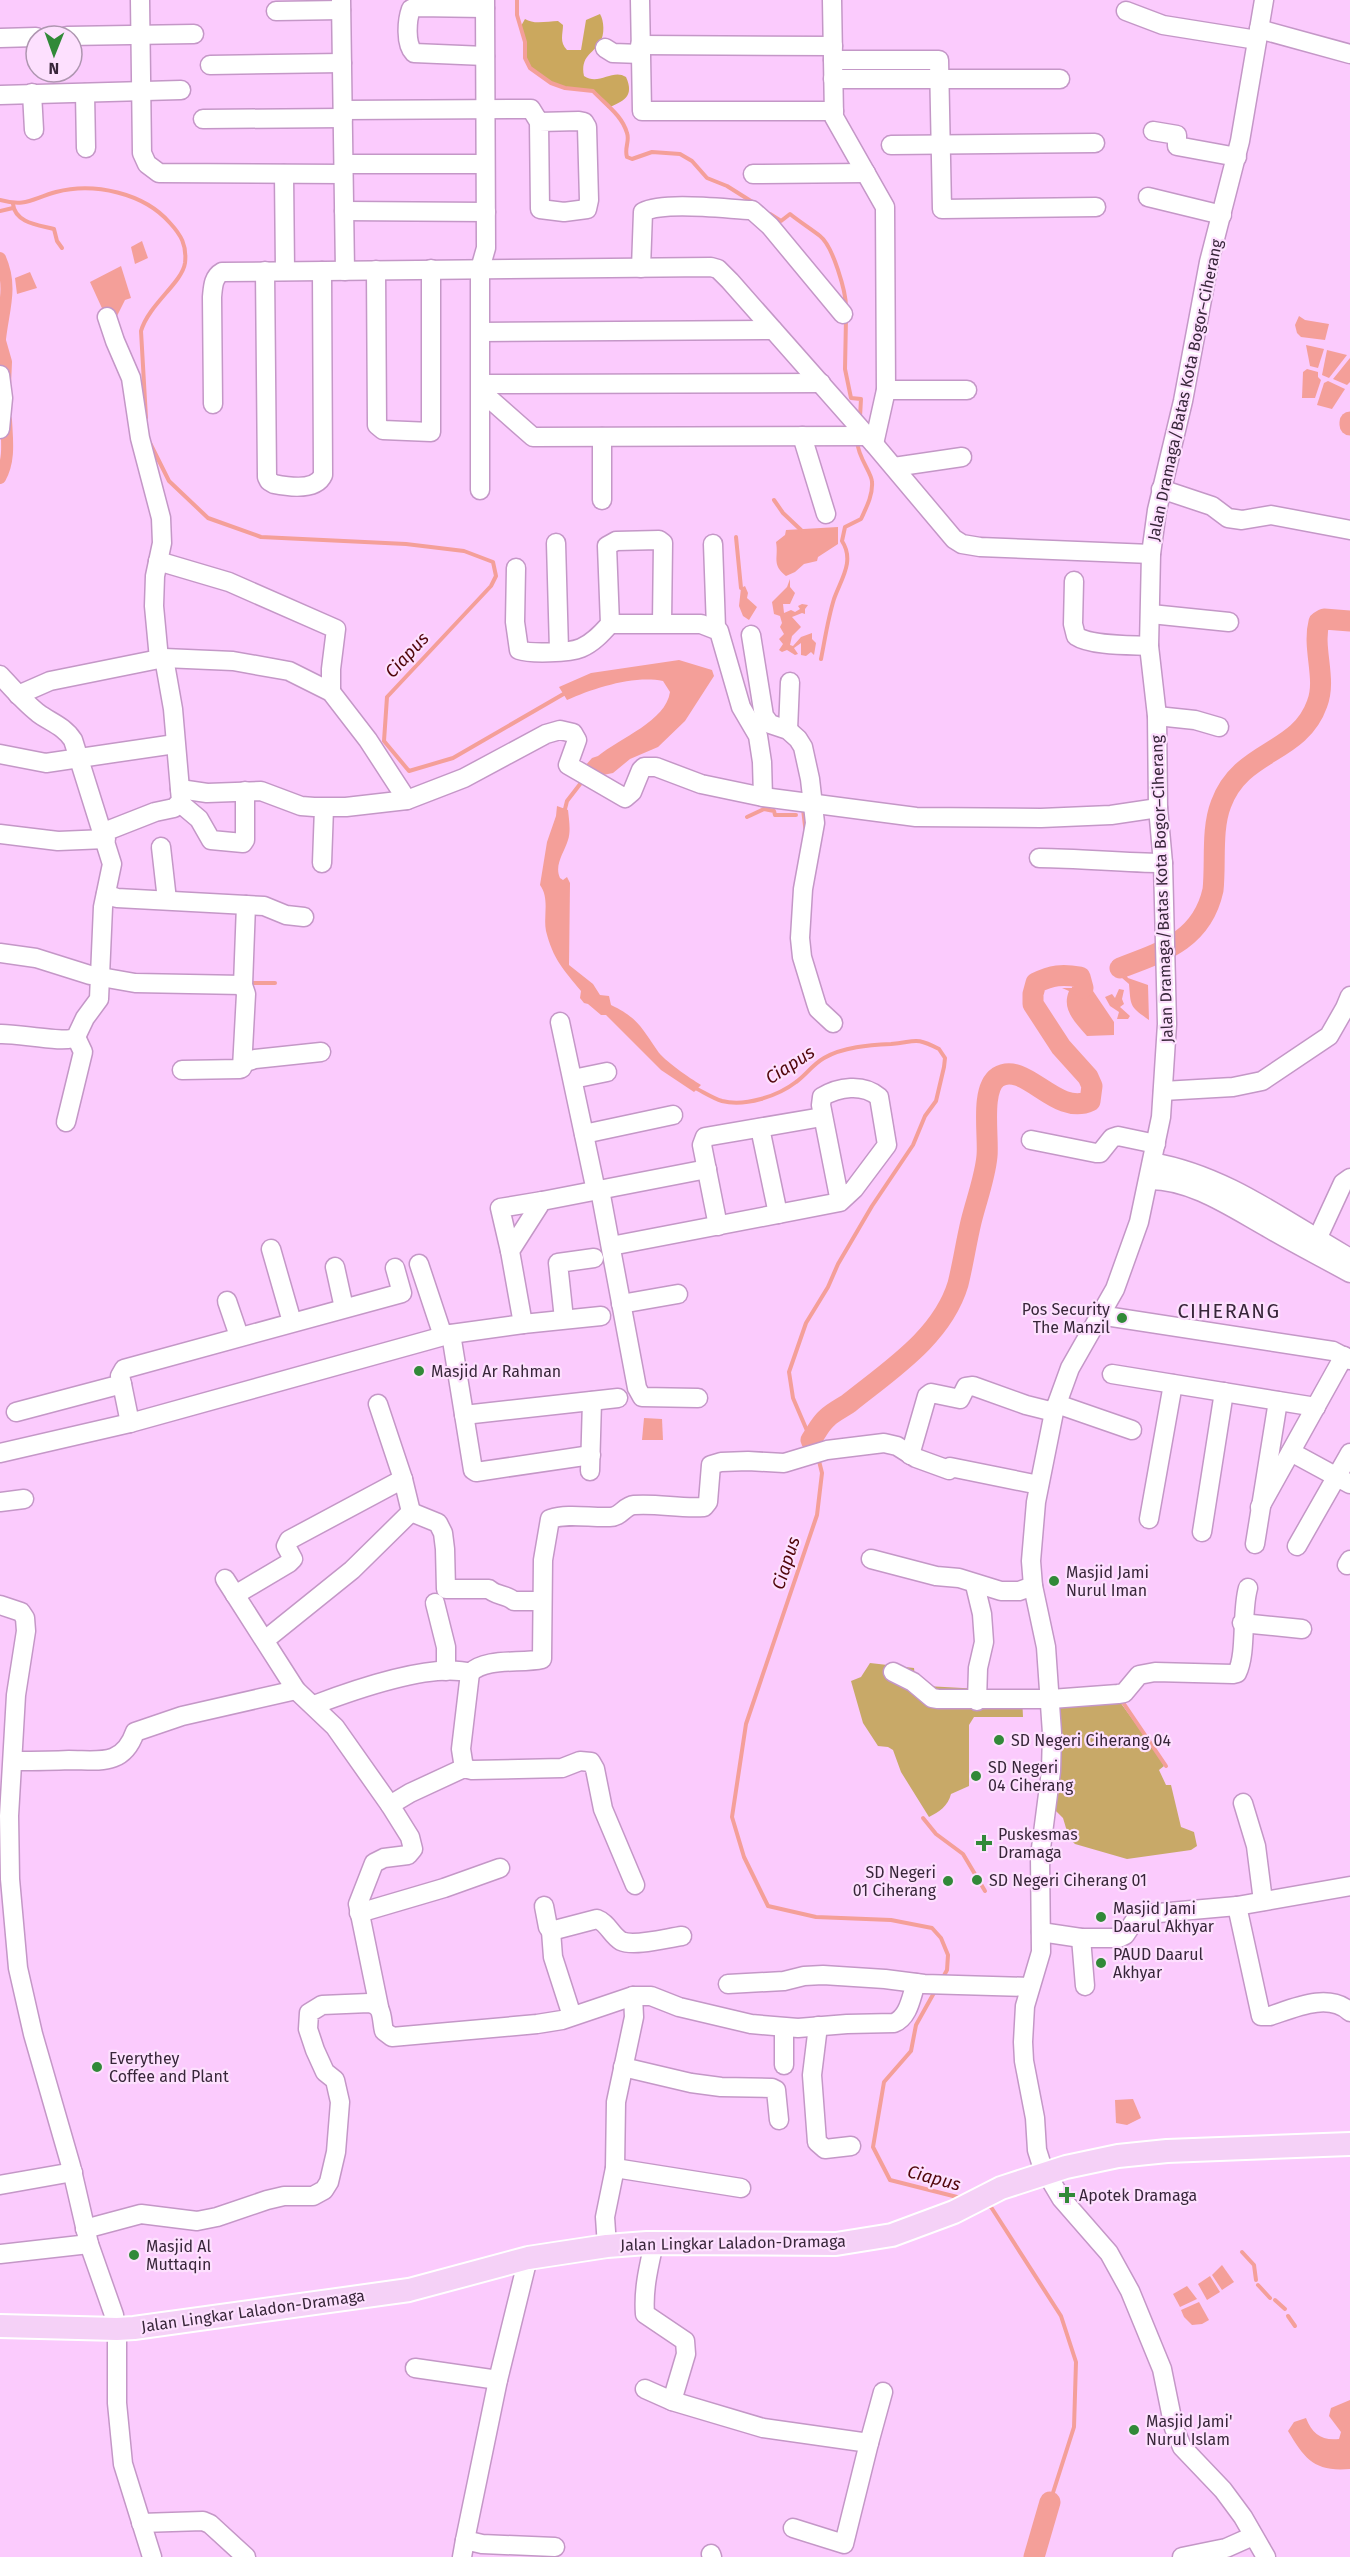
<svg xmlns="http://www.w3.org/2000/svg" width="1350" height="2557" viewBox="0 0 1350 2557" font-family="'Fira Sans',sans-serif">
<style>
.green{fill:#c8a968}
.forest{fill:#cba85e}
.water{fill:#f49f99}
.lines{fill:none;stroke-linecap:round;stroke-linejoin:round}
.stream{stroke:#f49f99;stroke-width:4}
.canal{stroke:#f49f99;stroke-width:12}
.river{stroke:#f49f99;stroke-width:21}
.minor-casing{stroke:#c497c7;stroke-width:21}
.major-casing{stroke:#fff;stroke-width:26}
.minor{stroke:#fff;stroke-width:18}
.major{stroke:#f5d1f7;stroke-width:22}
.poi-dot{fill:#318938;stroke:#fde0fe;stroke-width:2}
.labels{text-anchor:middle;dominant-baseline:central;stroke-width:4.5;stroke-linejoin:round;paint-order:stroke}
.street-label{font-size:16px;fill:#38263a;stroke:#fde0fe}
.poi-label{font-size:16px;fill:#38263a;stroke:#fde0fe;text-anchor:start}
.water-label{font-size:18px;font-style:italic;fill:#51060b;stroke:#fde0fe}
.quarter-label{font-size:20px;letter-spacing:1.5px;fill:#38263a;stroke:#fde0fe}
</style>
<rect width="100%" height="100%" fill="#fbcbfd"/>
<!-- green -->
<g class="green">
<path d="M870,1663L914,1668L915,1678L926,1686L981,1689L980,1696H1022L1023,1717H974L969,1725V1786L951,1794C948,1806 939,1812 929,1817L901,1772L893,1750L888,1747L878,1746L863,1723L851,1681L861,1677Z"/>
<polygon points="1057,1701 1120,1702 1157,1753 1164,1766 1159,1770 1166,1785 1171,1785 1181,1827 1194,1832 1197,1846 1191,1850 1127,1859 1075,1844 1069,1838 1063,1818 1048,1803"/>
</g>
<!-- forest -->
<path class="forest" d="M600,14C604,20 605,35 600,42C593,54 580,56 584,76C599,86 613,68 626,77C635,97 623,101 608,108L593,90L565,88L552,82L531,68L526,58V42L521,26L525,19C534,25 548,21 558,21L563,25C563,34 559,42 567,50H581L586,20Z"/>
<!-- water -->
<g class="water">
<polygon points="142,241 148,258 135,264 131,247"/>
<polygon points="121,266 131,298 125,300 117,316 119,327 106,317 90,282"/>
<polygon points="30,272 37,288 17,294 15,278"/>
<polygon points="1299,316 1305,320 1329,324 1325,340 1301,337 1297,333 1295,325"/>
<polygon points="1306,345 1324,349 1318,368 1310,366"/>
<polygon points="1327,350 1347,355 1329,378 1322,375"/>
<polygon points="1350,358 1350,382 1347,385 1333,379"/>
<polygon points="1307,369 1318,372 1318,377 1321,380 1315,398 1302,398 1303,372"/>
<polygon points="1328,381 1345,389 1332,409 1317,405 1324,383"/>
<path d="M838,527V544L818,557L817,561L804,564L795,572L786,576C771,564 779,558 776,542L785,535L786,530Z"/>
<polygon points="790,579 790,587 795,593 790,604 783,604 784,613 791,610 795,612 800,609 798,606 802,604 808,605 805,609 805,614 802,613 792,617 801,627 792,636 790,645 793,646 801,637 812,633 812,639 816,643 814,655 811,652 806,656 801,655 801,643 794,648 798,654 795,655 787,650 782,652 779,650 783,644 779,639 784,634 780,627 782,623 780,616 774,614 772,602 787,587"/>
<polygon points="745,586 748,593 747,598 757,607 749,620 743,616 739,606 741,588"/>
<path d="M679,660L712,670L714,676L685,721L658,747L630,759L613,773L598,776L577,775L592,758L598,756C620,738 666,721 670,692L663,681C634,675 594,688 567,700L559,687L591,673Z"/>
<path d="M557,806L568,810C569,820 571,831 568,840C564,853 554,865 560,878L563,880L567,877L570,883L569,965L593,984L600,995L609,996L611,1005C638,1018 641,1027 657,1050C664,1061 690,1078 701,1085L694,1092L661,1070L606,1015H601L588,1004L584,1003L580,998L581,991C563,969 553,959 546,931C543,916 550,899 540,885L547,842L556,816Z"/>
<path d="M1112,961L1119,964L1128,978L1148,985L1149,1020C1129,1006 1131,1006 1129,984L1115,972Z"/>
<path d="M1062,988H1091L1114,1022V1035L1087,1036C1076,1023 1061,1010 1069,991Z"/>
<polygon points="1119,989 1124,990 1122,999 1124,1004 1120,1007 1130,1016 1128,1019 1117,1019 1119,1012 1110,1006 1105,997 1112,994 1115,998"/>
<polygon points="644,1418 662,1419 663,1440 642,1440"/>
<polygon points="1133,2099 1141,2118 1127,2125 1116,2123 1115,2100"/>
<polygon points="1222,2265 1234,2282 1222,2290 1212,2275"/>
<polygon points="1210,2276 1220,2292 1207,2300 1198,2284"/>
<polygon points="1187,2286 1197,2299 1180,2307 1173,2294"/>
<polygon points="1199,2302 1209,2320 1202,2324 1192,2325 1184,2317 1181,2310"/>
<path d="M1350,2400V2469C1314,2472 1305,2459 1288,2431L1294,2422L1306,2418C1312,2434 1322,2441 1339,2439L1341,2432L1329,2416L1331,2408Z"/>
</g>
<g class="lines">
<!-- stream -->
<g class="stream">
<path d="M517,0V15L525,42V58L530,68L551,83L565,88L593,91C605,104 622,115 627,133C630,141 624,148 627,157L632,159L652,152L680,154L692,161L707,178L727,186L754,203"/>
<path d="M0,200C26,207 31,199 56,192C94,182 144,193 170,223C181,235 187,245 185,263C182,283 149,304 141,331L146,418"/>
<path d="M13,204C15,223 39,225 54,229L57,241L62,248"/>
<polyline points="0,211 13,208"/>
<path d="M770,214L781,221L790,214C800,222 811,229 820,236C833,246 846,292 846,307"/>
<polyline points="846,318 845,369 851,398 861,399 860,417"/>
<polyline points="150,443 169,481 208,518 261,537 406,544 464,551 493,562 496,576 491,586 387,697 384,741 409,771 453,758 567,692"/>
<polyline points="774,500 783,513 801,530"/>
<polyline points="736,537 741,588"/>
<path d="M821,659C825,639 828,618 834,599C841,579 855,561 842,541L845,527L861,519C866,508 873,495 872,482C872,473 858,458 857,441"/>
<polyline points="803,809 806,834"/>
<polyline points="564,813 567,801 584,779"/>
<polyline points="747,817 764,809 774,811 775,815 796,815"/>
<polyline points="249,983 275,983"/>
<path d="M693,1087C702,1091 712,1098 722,1101C745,1107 778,1096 796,1082C806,1075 812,1065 824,1058C843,1047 869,1045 891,1044C916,1042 914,1036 939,1049L945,1058L944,1067L936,1101L925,1116L913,1145L872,1206L838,1264L828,1287L806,1323L789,1372L793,1398L814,1447"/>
<polyline points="818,1457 822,1473 817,1515 746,1724 732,1817 744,1857 768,1906 816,1917 891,1920 932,1928 941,1938 948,1955 947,1970 942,1979"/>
<polyline points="1122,1701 1166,1766"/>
<polyline points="923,1818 936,1834 963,1854 985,1891"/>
<polyline points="935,1991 916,2025 911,2051 884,2082 873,2147 890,2180 961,2198"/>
<polyline points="985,2206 991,2207 1061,2316 1076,2362 1074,2427 1050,2502"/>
<polyline points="1242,2252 1254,2265 1256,2280"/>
<polyline points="1258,2285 1270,2298"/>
<polyline points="1275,2300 1285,2309"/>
<polyline points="1288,2316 1295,2326"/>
</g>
<!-- canal -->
<g class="canal">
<path d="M0,258C13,287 3,310 0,339"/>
<polyline points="0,341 6,362 5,385"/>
<path d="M0,478C10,460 7,440 6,420"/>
</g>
<!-- river -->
<g class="river">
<polyline points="1350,422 1350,425"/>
<path d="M1120,968C1163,952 1202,940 1213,890C1216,863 1211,830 1221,804C1241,749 1299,755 1317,704C1327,679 1312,649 1319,622L1324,619L1350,621"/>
<path d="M811,1440C816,1433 820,1424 827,1418C833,1412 842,1408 849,1403C890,1370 942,1337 958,1284C963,1264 966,1243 971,1222C976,1201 985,1178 987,1156C989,1137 980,1089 998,1077C1025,1060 1056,1117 1090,1101L1092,1086L1088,1077L1061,1047L1033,1004V994L1036,983C1052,975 1062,974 1080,977L1083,988"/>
<polyline points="1034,2557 1050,2502"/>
</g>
<defs>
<g id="minor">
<polyline points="140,0 142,153 147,164 159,173 343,174"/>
<polyline points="341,0 345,271"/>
<polyline points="640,0 642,111 834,111"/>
<polyline points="832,0 834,117 885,207 886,390 874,444"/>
<polyline points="1264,0 1240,141 1209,262 1183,401 1157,510 1151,554 1149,646 1157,716 1158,808 1163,863 1167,1024 1161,1117 1139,1222 1115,1289 1070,1368 1054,1412 1036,1502 1031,1561 1033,1586 1046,1647 1052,1733 1051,1771 1040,1856 1041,1952 1025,2006 1023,2042 1024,2061 1035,2118 1037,2150 1042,2166 1061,2198 1109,2253 1130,2291 1162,2369 1174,2428 1182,2447 1223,2490 1243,2517 1266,2557"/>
<path d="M485,8L416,7L411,9C407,20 405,44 414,53L485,56"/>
<polyline points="276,11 341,10"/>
<polyline points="1126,11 1163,25 1257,40"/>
<polyline points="1259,29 1350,54"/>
<polyline points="67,36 194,34"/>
<polyline points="0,38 36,37"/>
<polyline points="640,45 833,46"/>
<polyline points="605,48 613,53 641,54"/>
<polyline points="833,60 939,60 942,209 1096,207"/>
<polyline points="210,65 342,63"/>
<polyline points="833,79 1060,79"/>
<polyline points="32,93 34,130"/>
<polyline points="85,93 86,148"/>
<polyline points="0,95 181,90"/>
<polyline points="343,110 531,109 539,122 540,209 564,212 587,209 589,200 587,127 584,122 579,121 539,122"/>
<polyline points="203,119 343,118"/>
<polyline points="1153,131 1177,135 1177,146 1237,157"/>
<polyline points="891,145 1095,143"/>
<polyline points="344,164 485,164"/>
<polyline points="284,174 285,271"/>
<polyline points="753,174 866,173"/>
<polyline points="1148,197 1222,215"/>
<polyline points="344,211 486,212"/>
<path d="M641,268L643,212C664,201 726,209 752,210L770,226L843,314"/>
<polyline points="376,270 377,425 383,430 431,432 431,269"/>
<path d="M265,271L267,477L269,481L274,484C289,487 316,491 323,475L322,271"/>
<polyline points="107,317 115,341 131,378 140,438 161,518 162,543 155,576 154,606 159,659"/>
<polyline points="481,332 773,330"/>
<polyline points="0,375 3,398 0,429"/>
<polyline points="481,384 821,383"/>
<polyline points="886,390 967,390"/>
<polyline points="482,392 533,437 867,436"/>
<path d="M213,404L212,297C213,287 213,277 222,272L711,267L718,269L730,281L874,444L954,539L962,544L980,547L1151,554"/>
<polyline points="802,436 826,514"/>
<polyline points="894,467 962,457"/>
<polyline points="1161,489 1212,506 1228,518 1242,520 1271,515 1350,530"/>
<polyline points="480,490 480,269 486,248 485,0"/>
<polyline points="602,500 602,437"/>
<polyline points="556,543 559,650"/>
<polyline points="713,544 716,628"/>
<polyline points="158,561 229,582 336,629 331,669 331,692"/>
<path d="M516,568L515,622L519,650C530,654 569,653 581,648C593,643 602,633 610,624L607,546L616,541L659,540L663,543L662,623"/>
<path d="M1074,581L1073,624L1076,636C1091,646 1130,645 1149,646"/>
<polyline points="1151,614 1229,622"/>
<polyline points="610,624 701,624 719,631 741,707 758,736 762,762 763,797"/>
<polyline points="751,635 764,716 770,724 788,730 798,739 803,747 810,779 815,823 803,889 800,938 802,957 816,1003 818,1009 833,1023"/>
<path d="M0,675C12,688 24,702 38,713C50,722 64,726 73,740L112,864L103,907L99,999L85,1018L76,1037C66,1044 17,1033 0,1034"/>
<polyline points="18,695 50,681 164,658 233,661 289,671 331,692 368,740 407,800"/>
<polyline points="1157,716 1195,720 1219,727"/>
<polyline points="788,730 790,682"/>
<polyline points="0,754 46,763 175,744"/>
<polyline points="180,789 207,793 261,791 301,806 314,807 346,807 407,800 464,778 546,734 560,730 573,733 577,740 568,765 625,798 632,792 641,770 644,767 656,767 701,784 763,797 916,817 1041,818 1111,815 1158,808"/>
<polyline points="180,803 199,819 211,840 243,843 245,840 245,791"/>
<polyline points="104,832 155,812 174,808 181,801 173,709 164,658"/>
<polyline points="0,834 58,841 106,839"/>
<polyline points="161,847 167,900"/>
<path d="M1039,858C1081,858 1122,863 1163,863"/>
<polyline points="322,863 324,808"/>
<polyline points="106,894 117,898 264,906 286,915 304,917"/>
<polyline points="0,953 36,958 90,975"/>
<polyline points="101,977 135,983 243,985"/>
<polyline points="560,1022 596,1191"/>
<polyline points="242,1068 246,994 243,985 246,905"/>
<polyline points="182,1070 240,1069 246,1062 255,1059 321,1052"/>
<polyline points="573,1079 607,1072"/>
<polyline points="1163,1091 1233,1087 1262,1081 1329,1036 1345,1008 1350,996"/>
<polyline points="66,1122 83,1052 76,1037"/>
<polyline points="760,1128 778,1214"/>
<polyline points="584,1134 673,1115"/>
<polyline points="1031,1140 1096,1153 1100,1153 1112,1138 1118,1136 1156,1144"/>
<path d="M1152,1162C1227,1175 1285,1221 1350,1258"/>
<path d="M1150,1180C1192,1180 1232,1208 1268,1228C1295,1244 1323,1258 1350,1273"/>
<polyline points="600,1190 637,1388 642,1397 698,1398"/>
<polyline points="718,1226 702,1145 705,1137 822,1117"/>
<path d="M611,1246L840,1202L854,1189L887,1145L879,1097C863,1083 838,1087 822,1097L821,1105L840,1202"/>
<polyline points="1313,1248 1343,1183 1350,1178"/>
<polyline points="271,1249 292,1322"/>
<polyline points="510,1251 500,1208 542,1201"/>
<polyline points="419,1264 443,1336"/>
<polyline points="335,1267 344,1308"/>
<polyline points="227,1301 239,1336"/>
<polyline points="621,1304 678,1294"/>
<polyline points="1099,1315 1333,1351 1350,1360"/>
<polyline points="564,1319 558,1263 594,1258"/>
<polyline points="523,1324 601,1316"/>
<polyline points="451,1334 473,1470 476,1472 591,1455"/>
<polyline points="1112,1374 1316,1407"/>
<polyline points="122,1384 130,1423"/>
<polyline points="1057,1404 1132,1430"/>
<polyline points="16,1412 122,1384 120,1376 124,1369 402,1293 395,1268"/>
<polyline points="464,1415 618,1398"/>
<polyline points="1291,1452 1350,1484"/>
<polyline points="0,1453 130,1423 451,1334 523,1324 510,1251 542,1201 707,1169"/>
<polyline points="910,1455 927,1396 931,1393 960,1399 966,1387 973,1386 1026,1405 1054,1412"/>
<polyline points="590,1471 592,1401"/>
<polyline points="0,1502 24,1499"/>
<polyline points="1260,1507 1344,1356"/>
<path d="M411,1512L438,1523L443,1533L445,1549L446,1589H489C496,1596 506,1594 514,1601H542"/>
<polyline points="1149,1519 1173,1384"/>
<polyline points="1202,1532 1224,1392"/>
<polyline points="1255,1544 1278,1401"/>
<polyline points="1297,1546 1350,1453"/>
<polyline points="871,1559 936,1576 959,1578 1001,1591 1019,1591 1033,1586"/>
<polyline points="1347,1565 1350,1560"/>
<polyline points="225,1579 296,1690 335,1727 390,1805"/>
<polyline points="975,1585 982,1614 984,1642 978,1668 977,1701"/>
<polyline points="235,1595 289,1563 293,1559 286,1546 289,1540 403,1479"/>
<polyline points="435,1603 446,1647 446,1671"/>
<polyline points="0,1605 21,1612 25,1618 26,1631 16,1695 9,1816 10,1879 18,1968 33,2034 71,2166 89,2244 114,2315 117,2338 117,2403 123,2464 152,2557"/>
<polyline points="1242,1623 1302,1629"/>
<polyline points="265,1640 352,1570 411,1512 403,1479 378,1404"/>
<path d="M893,1672L913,1682L932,1698L938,1699H1051L1118,1694L1124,1693L1139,1675L1155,1672L1233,1674L1237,1673C1247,1653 1241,1613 1248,1588"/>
<path d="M470,1673C486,1657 521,1664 542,1659L543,1560L550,1519C569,1513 590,1518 610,1517C621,1517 624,1506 634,1505C658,1503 680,1509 704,1507L708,1502L711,1465L721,1462L748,1461L784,1463L827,1450L884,1443L897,1446L916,1458L949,1470L950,1467L1039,1485"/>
<path d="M314,1705C351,1691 432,1662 470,1673L461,1749L464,1768"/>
<path d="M13,1761C32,1761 51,1761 69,1760C98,1760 123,1767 135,1732L182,1716L296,1690"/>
<polyline points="1243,1803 1256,1846 1263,1901"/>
<path d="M544,1906L548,1927L551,1931L597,1919C608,1923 611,1935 621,1941C634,1947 667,1938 682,1936"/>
<path d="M1237,1906L1261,2016H1270C1294,2008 1329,1992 1350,2012"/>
<polyline points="359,1913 444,1888 500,1868"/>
<polyline points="551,1931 553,1957 572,2016"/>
<polyline points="1041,1932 1081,1938 1119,1938 1125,1935 1135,1920 1147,1914 1237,1906 1350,1886"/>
<polyline points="1081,1938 1085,1986"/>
<polyline points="728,1984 784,1981 804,1976 823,1975 885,1979 924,1984 1030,1987"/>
<polyline points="633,1996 634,2017 616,2102 615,2168 741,2188"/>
<polyline points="379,2007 358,1904 374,1863 384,1858 408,1855 413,1849 410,1837 390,1805 410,1793 464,1768 472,1770 562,1768 580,1761 591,1762 595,1769 603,1809 635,1885"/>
<polyline points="818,2026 812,2075 817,2142 825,2149 851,2146"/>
<polyline points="784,2065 784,2028"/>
<polyline points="623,2067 691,2083 721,2087 772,2088 776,2090 779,2120"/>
<polyline points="0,2185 73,2172"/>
<path d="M85,2229L141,2214L197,2221L217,2217L267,2200L284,2196H313L324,2190L329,2182L336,2152L340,2102L335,2080L325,2072L315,2050L308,2029L309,2013L322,2005L369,2003C384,2005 381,2019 384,2031L392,2037L537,2024L562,2020L633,1996H651L679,2007L751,2024L798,2028L847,2024L894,2023C909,2017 911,1997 916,1983"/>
<polyline points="607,2246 605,2217 615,2168"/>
<polyline points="0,2254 89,2244"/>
<polyline points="415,2368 498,2380"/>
<path d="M645,2389L672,2401L686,2354L685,2341L645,2314C643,2289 649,2266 654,2243"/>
<polyline points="672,2401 763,2428 869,2443 883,2392"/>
<polyline points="141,2523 203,2521 210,2524 246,2557"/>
<polyline points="793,2528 844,2544 869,2443"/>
<polyline points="465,2540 498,2380 528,2258"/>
<polyline points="711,2554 712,2557"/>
<polyline points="462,2557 465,2540 482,2544 555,2547"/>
<polyline points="1182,2557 1226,2548 1253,2536"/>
</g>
<polyline id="major" points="0,2326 117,2329 134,2328 409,2290 528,2258 607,2246 647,2243 836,2244 892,2235 954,2212 1001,2188 1066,2167 1118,2156 1167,2151 1350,2144"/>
</defs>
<!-- minor casing -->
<use href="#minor" class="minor-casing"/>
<!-- major casing -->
<use href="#major" class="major-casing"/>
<!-- minor -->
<use href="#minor" class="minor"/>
<!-- major -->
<use href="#major" class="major"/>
</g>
<!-- markers -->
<g class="poi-dot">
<circle cx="1122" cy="1318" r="6"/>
<circle cx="419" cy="1371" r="6"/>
<circle cx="1054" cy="1581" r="6"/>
<circle cx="999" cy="1740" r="6"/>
<circle cx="976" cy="1776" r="6"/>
<path d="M981 1834h6v6h6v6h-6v6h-6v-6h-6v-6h6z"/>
<circle cx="977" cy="1880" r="6"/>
<circle cx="948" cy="1881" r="6"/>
<circle cx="1101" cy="1917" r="6"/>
<circle cx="1101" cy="1963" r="6"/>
<circle cx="97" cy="2067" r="6"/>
<path d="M1064 2186h6v6h6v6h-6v6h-6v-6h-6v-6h6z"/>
<circle cx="134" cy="2255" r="6"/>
<circle cx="1134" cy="2430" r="6"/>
</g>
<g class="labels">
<!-- street labels -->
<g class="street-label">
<text transform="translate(1185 390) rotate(-78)">Jalan Dramaga/Batas Kota Bogor–Ciherang</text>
<text transform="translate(1162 889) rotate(-92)">Jalan Dramaga/Batas Kota Bogor–Ciherang</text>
<text transform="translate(733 2243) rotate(-1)">Jalan Lingkar Laladon-Dramaga</text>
<text transform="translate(253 2311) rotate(-8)">Jalan Lingkar Laladon-Dramaga</text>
</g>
<!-- poi labels -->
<g class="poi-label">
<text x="1110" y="1309" text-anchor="end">Pos Security<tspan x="1110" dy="18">The Manzil</tspan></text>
<text x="431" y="1371">Masjid Ar Rahman</text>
<text x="1066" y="1572">Masjid Jami<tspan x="1066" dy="18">Nurul Iman</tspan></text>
<text x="1011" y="1740">SD Negeri Ciherang 04</text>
<text x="988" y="1767">SD Negeri<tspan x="988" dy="18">04 Ciherang</tspan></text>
<text x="998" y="1834">Puskesmas<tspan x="998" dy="18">Dramaga</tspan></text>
<text x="936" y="1872" text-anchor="end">SD Negeri<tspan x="936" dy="18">01 Ciherang</tspan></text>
<text x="989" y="1880">SD Negeri Ciherang 01</text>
<text x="1113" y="1908">Masjid Jami<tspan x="1113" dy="18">Daarul Akhyar</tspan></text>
<text x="1113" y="1954">PAUD Daarul<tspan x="1113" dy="18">Akhyar</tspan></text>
<text x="109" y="2058">Everythey<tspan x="109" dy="18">Coffee and Plant</tspan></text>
<text x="1079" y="2195">Apotek Dramaga</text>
<text x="146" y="2246">Masjid Al<tspan x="146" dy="18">Muttaqin</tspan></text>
<text x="1146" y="2421">Masjid Jami'<tspan x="1146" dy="18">Nurul Islam</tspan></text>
</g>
<!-- water labels -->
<g class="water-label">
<text transform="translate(407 655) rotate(-47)">Ciapus</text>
<text transform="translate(790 1065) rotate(-33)">Ciapus</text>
<text transform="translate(786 1563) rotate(-72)">Ciapus</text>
<text transform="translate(934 2178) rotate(15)">Ciapus</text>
</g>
<!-- quarter labels -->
<g class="quarter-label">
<text x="1229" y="1311">CIHERANG</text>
</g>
</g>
<!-- north arrow -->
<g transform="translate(54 54) rotate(181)"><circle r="28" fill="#fde0fe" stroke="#ae96b0" stroke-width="1.5"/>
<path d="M0-4.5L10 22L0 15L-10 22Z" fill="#318938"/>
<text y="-9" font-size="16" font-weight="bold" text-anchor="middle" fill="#38263a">N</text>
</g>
</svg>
